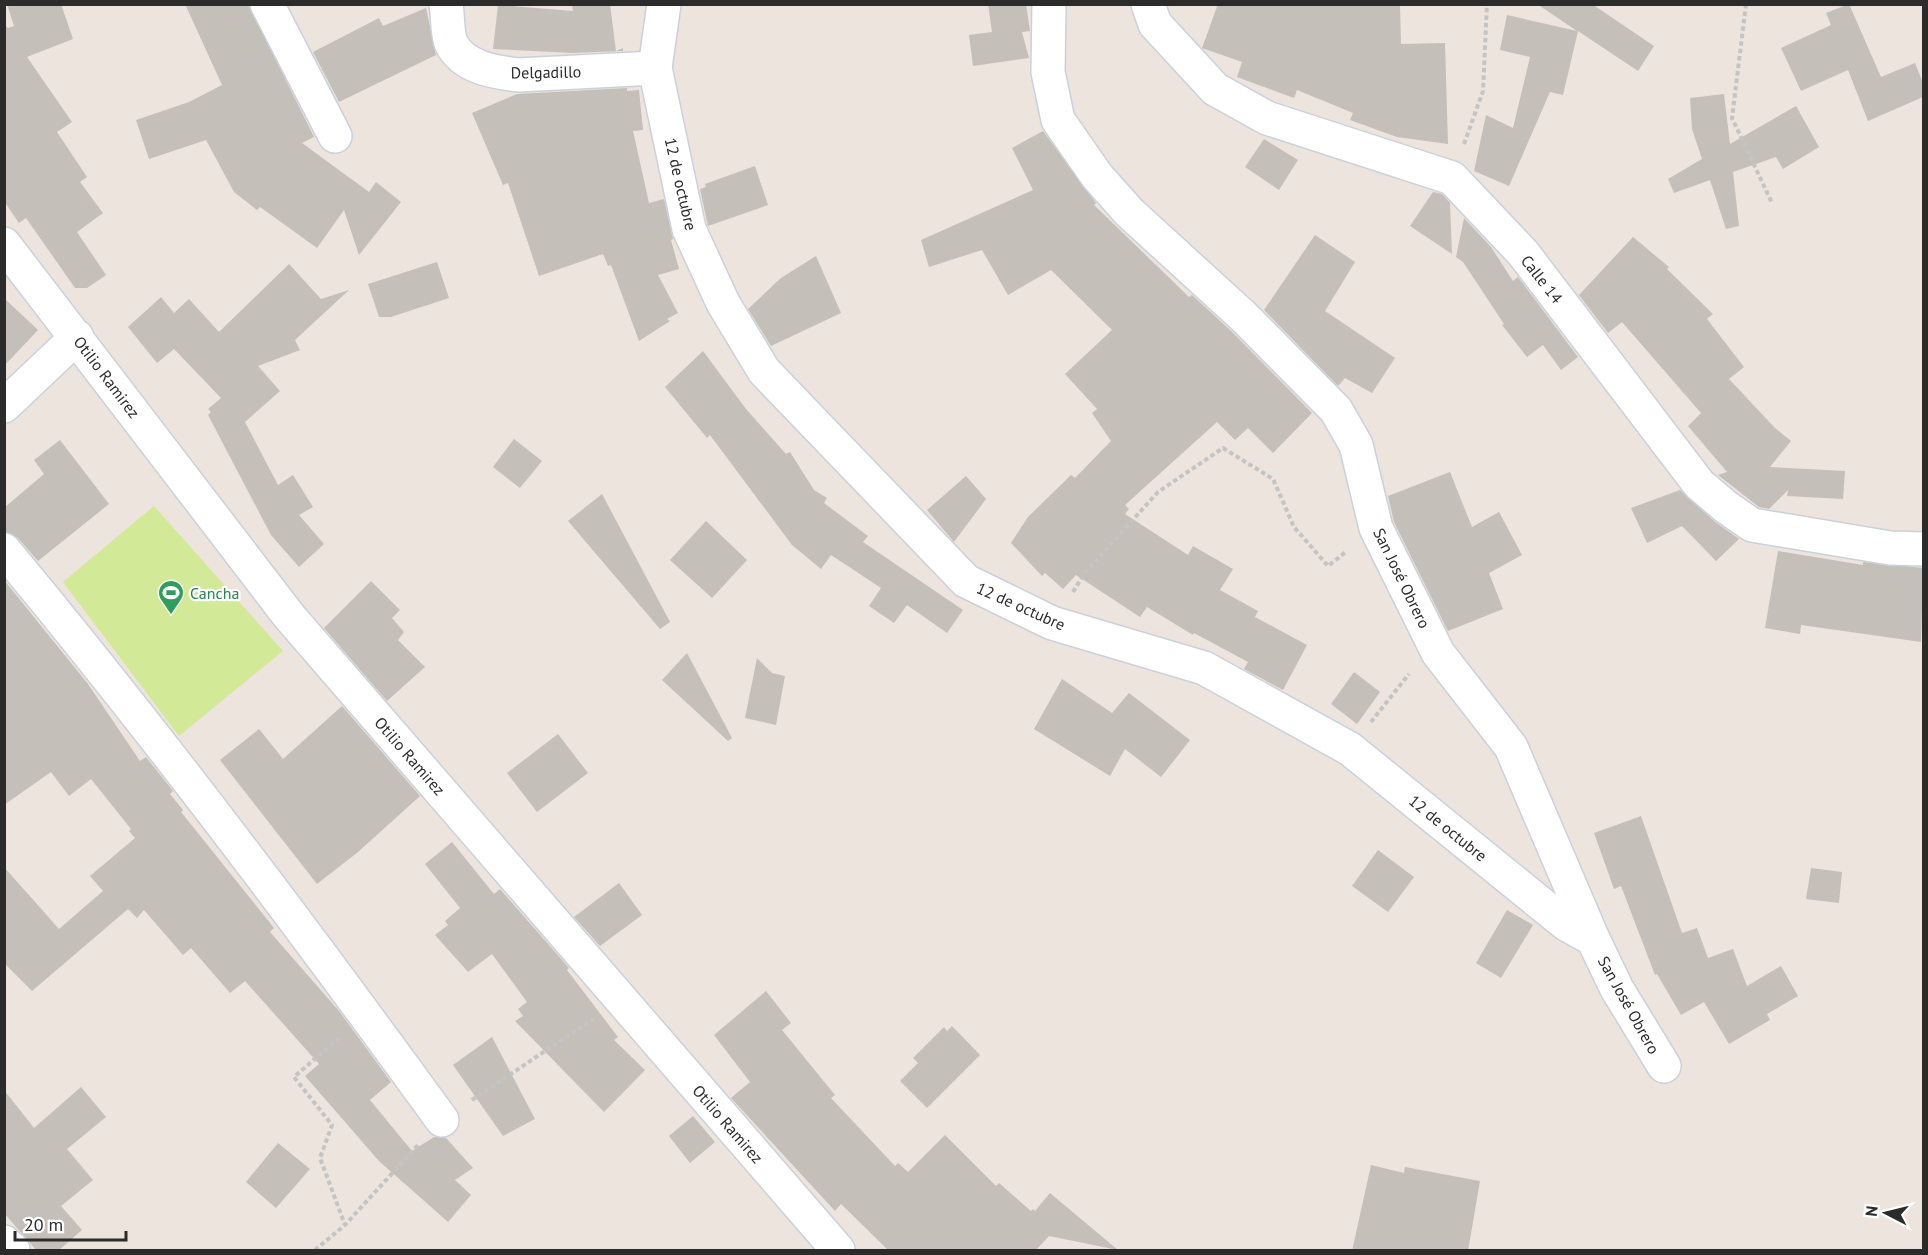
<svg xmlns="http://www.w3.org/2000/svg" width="1928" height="1255" viewBox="0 0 1928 1255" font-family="'PT Sans',sans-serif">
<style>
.pitch{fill:#d2e997}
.building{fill:#c5bfb9}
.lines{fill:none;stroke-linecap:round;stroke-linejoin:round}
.street-casing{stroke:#cbd1dc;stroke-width:36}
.path{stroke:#c4c4c4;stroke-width:4;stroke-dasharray:4.5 3;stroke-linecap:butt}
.street{stroke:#fff;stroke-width:33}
.labels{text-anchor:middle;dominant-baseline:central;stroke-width:4.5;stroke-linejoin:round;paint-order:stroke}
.street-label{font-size:16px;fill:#2b2b2b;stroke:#fff}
.leisure-label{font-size:16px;fill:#27864d;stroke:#fff;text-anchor:start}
</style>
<rect width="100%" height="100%" fill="#ece4dd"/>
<!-- pitch -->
<polygon class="pitch" points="154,506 283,651 179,736 63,582"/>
<!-- building -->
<g class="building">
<polygon points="7,4 61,4 73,39 27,57 72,122 57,132 87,177 80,182 103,213 77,232 106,275 87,288 75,288 26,218 19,223 4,201 4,24 8,28 14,26"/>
<polygon points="185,4 248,4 314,137 302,143 369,192 376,182 401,202 359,255 344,210 317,248 260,207 257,210 234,192 206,140 149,159 136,120 189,102 222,85"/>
<polygon points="572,4 610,4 616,51 623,48 623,51 573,53 493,49 498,5 573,11"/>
<polygon points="988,4 1026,4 1030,31 1022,32 1029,58 973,66 969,35 992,32"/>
<polygon points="1218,4 1400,4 1401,44 1445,43 1448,144 1397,137 1350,120 1353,113 1297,90 1294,98 1237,77 1242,62 1202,48"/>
<polygon points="1537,4 1592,4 1654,46 1638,71 1578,31 1563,95 1550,92 1509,186 1474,171 1486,115 1513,128 1530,57 1500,50 1507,15 1577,31"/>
<polygon points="1849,4 1881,77 1915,63 1923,83 1923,97 1868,121 1848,70 1801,91 1781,48 1831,25 1826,13"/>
<polygon points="426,8 436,55 339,102 313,52 379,18 383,26"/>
<polygon points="627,88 627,91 639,90 643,130 633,131 649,203 664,199 673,239 671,240 679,269 658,275 678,313 667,319 670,321 639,341 611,265 608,266 603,254 539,276 508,183 503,185 472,113 517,94"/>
<polygon points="1724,94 1730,144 1796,106 1819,147 1783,169 1776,157 1733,172 1739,226 1726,229 1710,180 1674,193 1668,179 1702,159 1692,129 1690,98"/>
<polygon points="1043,131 1096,203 1094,205 1189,297 1192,295 1231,331 1312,413 1273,453 1248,428 1235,440 1217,422 1125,505 1129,509 1125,514 1188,555 1193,546 1233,569 1220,590 1258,611 1255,617 1307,645 1283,690 1244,669 1248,662 1194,633 1193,635 1147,607 1140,617 1076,575 1063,589 1045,573 1042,576 1011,543 1028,517 1071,475 1075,478 1111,441 1092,413 1097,409 1065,374 1112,330 1051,270 1008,295 982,250 929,267 921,240 1033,190 1012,148"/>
<polygon points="1264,139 1298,160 1279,190 1245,167"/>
<polygon points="755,166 768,205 708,226 700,189 706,187 705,184"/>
<polygon points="1433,192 1442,194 1450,203 1452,254 1410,226"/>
<polygon points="1464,218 1491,247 1513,281 1518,277 1578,357 1561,370 1543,345 1527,357 1502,325 1504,324 1463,262 1456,257"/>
<polygon points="1315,235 1355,262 1325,311 1395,358 1372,393 1345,378 1338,386 1264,310"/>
<polygon points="1633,237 1669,267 1667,269 1713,314 1707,319 1744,367 1729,379 1775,428 1791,441 1770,467 1845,471 1843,499 1787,496 1788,490 1769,509 1759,507 1718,475 1727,472 1688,426 1701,413 1622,322 1608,333 1579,295"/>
<polygon points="816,256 841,313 771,346 748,309 781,278"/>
<polygon points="437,262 449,298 391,317 379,317 368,284"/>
<polygon points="289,264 321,299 349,290 295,340 300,350 258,366 280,391 245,422 278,485 293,475 313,507 299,515 324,544 299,567 271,535 208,415 211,412 208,409 221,398 174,349 157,363 128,327 161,297 174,313 189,299 219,332"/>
<polygon points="4,298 38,330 4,366"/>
<polygon points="703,351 746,409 786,454 790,452 814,490 827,498 824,503 868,536 863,542 963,610 947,633 907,605 894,623 869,606 881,588 831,555 821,569 792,545 710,435 707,438 665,387"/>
<polygon points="514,439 542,461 520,488 493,467"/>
<polygon points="60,440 109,504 38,561 18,538 4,532 4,508 44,474 34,460"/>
<polygon points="1450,472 1472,527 1499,512 1522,555 1489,573 1503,609 1448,631 1394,522 1388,496"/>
<polygon points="966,476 986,499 954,542 927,510"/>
<polygon points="1680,490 1714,521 1739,539 1716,561 1682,526 1647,543 1631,508"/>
<polygon points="602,494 670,622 660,629 568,521"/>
<polygon points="706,521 747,560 712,598 670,560"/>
<polygon points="1778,551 1863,565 1863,562 1923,568 1921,642 1801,625 1800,634 1765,628"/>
<polygon points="4,580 88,684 140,761 146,757 173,791 170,794 183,810 181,812 274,928 270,932 339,1011 391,1082 370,1100 412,1151 434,1137 446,1138 473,1168 455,1180 471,1195 448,1222 379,1161 305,1076 319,1064 245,981 230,993 191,948 183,955 144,910 137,918 128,909 32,991 4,963 4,867 59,929 103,891 90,876 135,838 129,831 131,829 91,779 69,796 51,772 4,805"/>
<polygon points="371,581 400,610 392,618 404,632 398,640 425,667 387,701 324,628"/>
<polygon points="687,653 732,738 728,741 662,680"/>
<polygon points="757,658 772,673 785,676 776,725 745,718"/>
<polygon points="1354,672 1380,692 1357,724 1331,704"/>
<polygon points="1062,679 1112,713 1129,693 1190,740 1161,777 1125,749 1110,776 1034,729"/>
<polygon points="342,706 420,796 358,852 317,884 220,760 259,729 283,759"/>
<polygon points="558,734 588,773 537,812 507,773"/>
<polygon points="1641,816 1682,933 1697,928 1708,958 1733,949 1747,986 1781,966 1798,996 1767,1014 1770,1020 1729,1044 1704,1002 1681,1015 1657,974 1655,975 1621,886 1614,889 1594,833"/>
<polygon points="452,842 494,894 500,889 569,968 567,970 618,1037 614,1040 645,1070 604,1112 515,1021 523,1016 518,1009 527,1002 492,954 468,972 435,935 448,925 445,921 460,908 425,864"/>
<polygon points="1378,850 1414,877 1388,912 1352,886"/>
<polygon points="1811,868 1842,872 1839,903 1806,899"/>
<polygon points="619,883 642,915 600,946 574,917"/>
<polygon points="1507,910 1533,925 1501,978 1476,963"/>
<polygon points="766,991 791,1023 782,1030 835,1095 831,1098 895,1166 898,1163 908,1172 945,1135 996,1186 999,1183 1031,1211 1033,1209 1035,1211 1050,1193 1118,1250 1049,1236 1035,1251 889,1251 841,1204 835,1211 731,1098 750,1082 714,1035"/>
<polygon points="952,1026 980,1055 927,1108 900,1081 918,1063 913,1058 944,1027 947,1031"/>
<polygon points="492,1037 535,1119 503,1136 453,1065"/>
<polygon points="81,1087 106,1117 67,1149 93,1180 61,1206 82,1230 58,1251 37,1251 4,1213 4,1090 34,1128"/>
<polygon points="693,1116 715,1142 690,1163 669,1136"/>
<polygon points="278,1143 310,1169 276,1208 246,1182"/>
<polygon points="1371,1165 1404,1173 1405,1167 1480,1181 1468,1251 1352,1251"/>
</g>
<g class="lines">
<defs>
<g id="street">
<polyline points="267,4 335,136"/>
<path d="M446,4C448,16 447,33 451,43C463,68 495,72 518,75L655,68"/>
<polyline points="664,4 655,68 689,229 723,303 764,371 966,581 1052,623 1204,668 1350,749 1566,924 1593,939"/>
<polyline points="1049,4 1048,72 1058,120 1097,176 1129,212 1244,317 1336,410 1356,445 1376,528 1438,653 1511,747 1593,939 1617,989 1664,1066"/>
<polyline points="1148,4 1155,24 1215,89 1267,118 1452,178 1523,253 1699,484 1726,507 1752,525 1890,548 1924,549"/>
<polyline points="4,244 289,616 838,1250"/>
<polyline points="4,406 77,337"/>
<path d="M4,550C157,734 301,926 442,1120"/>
<polyline points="4,1242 13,1250"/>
</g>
</defs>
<!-- street casing -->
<use href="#street" class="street-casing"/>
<!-- path -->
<g class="path">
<polyline points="1746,4 1732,118 1772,203"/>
<polyline points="1464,144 1483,91 1487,4"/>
<polyline points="1073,592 1084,574 1158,492 1223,448 1273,479 1294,527 1328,566 1347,551"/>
<polyline points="1371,722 1409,674"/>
<polyline points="339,1038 294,1077 332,1125 320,1158 345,1225"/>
<polyline points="472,1100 593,1019"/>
<polyline points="315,1250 345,1225 418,1145"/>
</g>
<!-- street -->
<use href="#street" class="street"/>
</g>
<!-- icons -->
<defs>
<symbol id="stadium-pin" viewBox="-11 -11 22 30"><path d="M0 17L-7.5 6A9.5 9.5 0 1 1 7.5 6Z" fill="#2e9e5b" stroke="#fff"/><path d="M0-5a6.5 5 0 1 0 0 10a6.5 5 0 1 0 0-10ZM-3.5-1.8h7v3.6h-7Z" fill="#fff"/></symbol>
</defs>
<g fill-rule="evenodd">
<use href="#stadium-pin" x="156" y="578" width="30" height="40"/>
</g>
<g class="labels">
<!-- street labels -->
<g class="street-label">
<text transform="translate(546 72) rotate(-1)">Delgadillo</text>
<text transform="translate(681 184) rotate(77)">12 de octubre</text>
<text transform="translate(1542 279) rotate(52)">Calle 14</text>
<text transform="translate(107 377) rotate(53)">Otilio Ramirez</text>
<text transform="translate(1402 578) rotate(64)">San José Obrero</text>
<text transform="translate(1021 606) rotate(24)">12 de octubre</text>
<text transform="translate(410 756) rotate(49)">Otilio Ramirez</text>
<text transform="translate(1448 828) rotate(39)">12 de octubre</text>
<text transform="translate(1629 1005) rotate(61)">San José Obrero</text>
<text transform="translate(728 1124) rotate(49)">Otilio Ramirez</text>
</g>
<!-- leisure labels -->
<g class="leisure-label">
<text x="190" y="593">Cancha</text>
</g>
</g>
<!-- border -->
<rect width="1928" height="1255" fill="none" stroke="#2b2b2b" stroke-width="12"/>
<!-- north arrow -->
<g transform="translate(1886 1213) rotate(277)" stroke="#ffffff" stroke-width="4.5" paint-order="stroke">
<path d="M0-4.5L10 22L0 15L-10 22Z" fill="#2b2b2b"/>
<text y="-9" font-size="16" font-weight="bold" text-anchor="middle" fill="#2b2b2b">N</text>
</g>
<!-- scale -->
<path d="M15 1231v9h111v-9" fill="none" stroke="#2b2b2b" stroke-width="3"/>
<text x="24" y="1231" font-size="18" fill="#2b2b2b" stroke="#ffffff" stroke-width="4.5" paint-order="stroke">20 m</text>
</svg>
